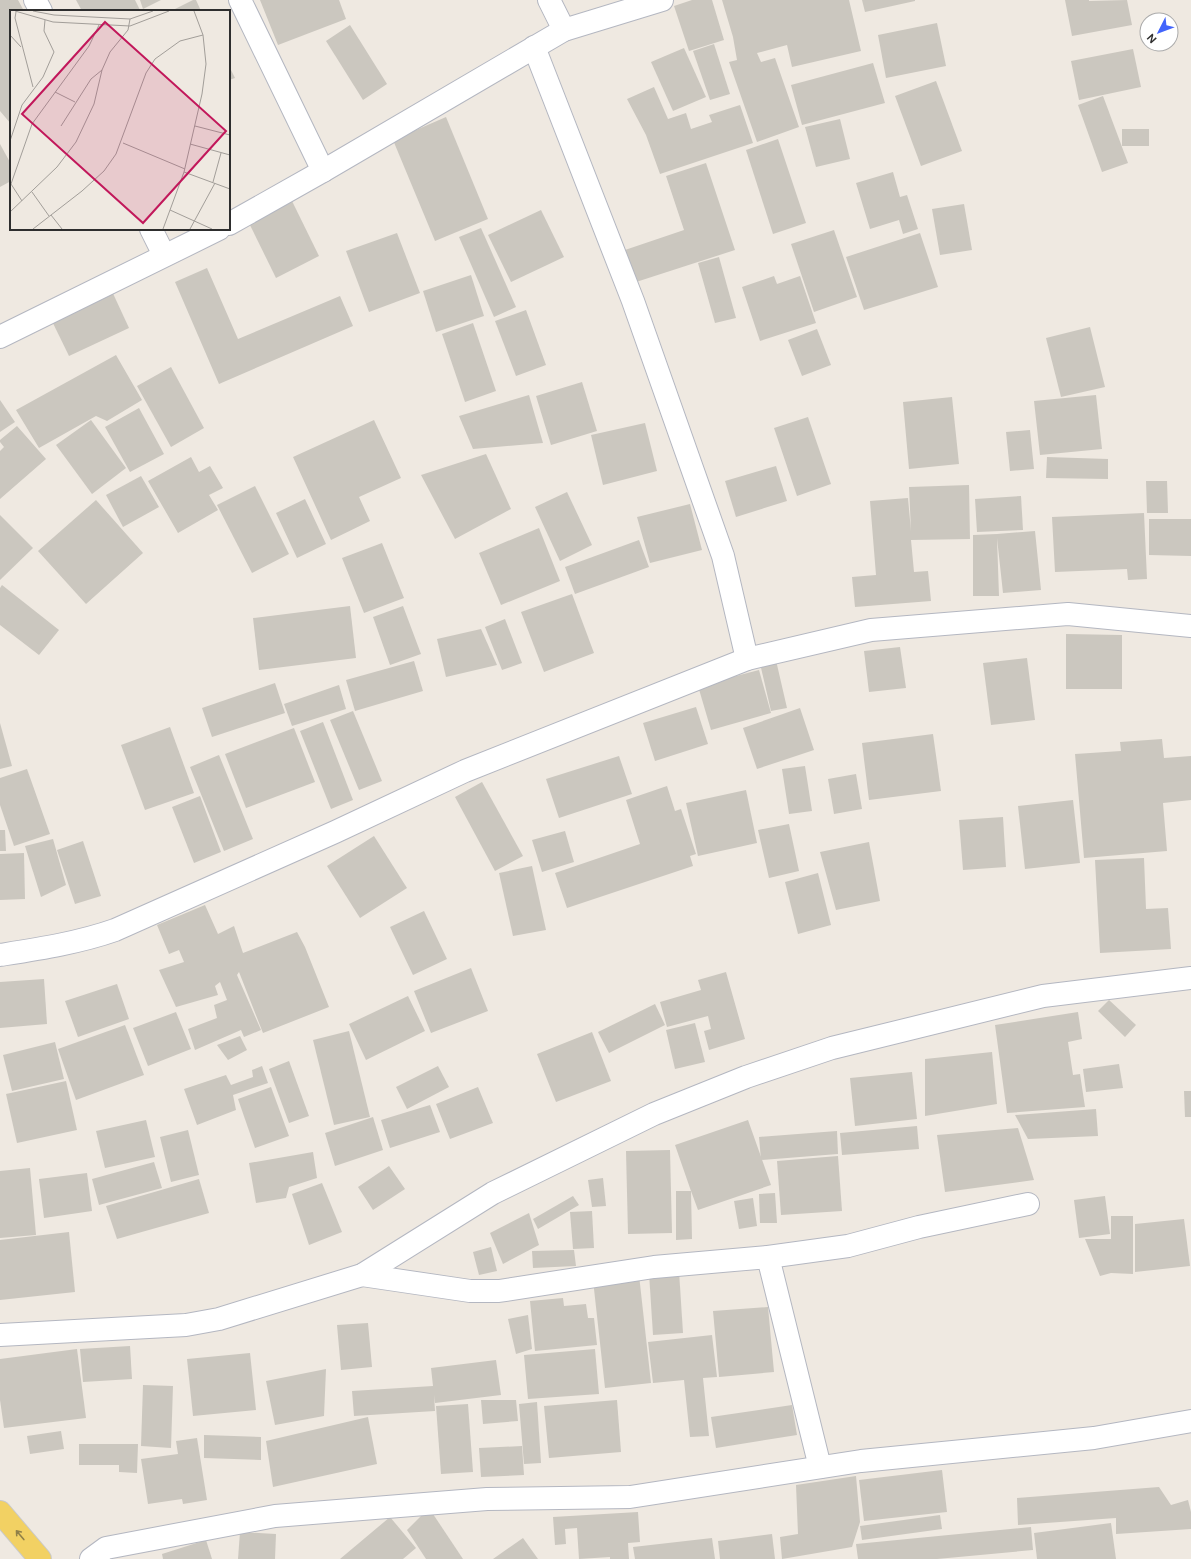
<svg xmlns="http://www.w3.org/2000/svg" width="1191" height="1559" viewBox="0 0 1191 1559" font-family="'DM Sans',sans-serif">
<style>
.building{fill:#cbc7bf}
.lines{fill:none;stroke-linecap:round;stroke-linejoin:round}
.minor-casing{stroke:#b4b7c1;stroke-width:24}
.major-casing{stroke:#c9c9c9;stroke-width:24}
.minor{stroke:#fff;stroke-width:22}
.major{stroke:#f2d163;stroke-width:22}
.oneway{stroke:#908048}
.inset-road{fill:none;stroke:#a29e99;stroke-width:1}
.view{fill:#c2185b;fill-opacity:0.15;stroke:#c2185b;stroke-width:2}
.inset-edge{fill:none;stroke:#2e2e2e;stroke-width:2}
</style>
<rect width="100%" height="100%" fill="#efe9e1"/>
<!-- building -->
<g class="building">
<polygon points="0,0 18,0 24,11 11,11 11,124 0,111"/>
<polygon points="76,0 135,0 140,10 138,11 82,11"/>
<polygon points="140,0 161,0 143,9"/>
<polygon points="193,0 196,0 201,11 171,11"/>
<polygon points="260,0 339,0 346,19 278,45"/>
<polygon points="692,0 712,0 724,40 689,51 674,6"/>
<polygon points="722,0 849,0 861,51 792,67 787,45 757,53 761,62 775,58 799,127 757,142 729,62 737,60 733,37"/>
<polygon points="862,0 915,0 915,1 865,12"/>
<polygon points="1065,0 1089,0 1089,1 1127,0 1132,25 1072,36"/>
<polygon points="937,23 946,66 886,78 878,35"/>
<polygon points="350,25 387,84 363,100 326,41"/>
<polygon points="714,44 730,94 710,100 693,51"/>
<polygon points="684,48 706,97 673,111 651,62"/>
<polygon points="1133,49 1141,87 1079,100 1071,61"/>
<polygon points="873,63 885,103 802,125 791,85"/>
<polygon points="229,66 235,78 229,80"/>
<polygon points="936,81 962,151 921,166 895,96"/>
<polygon points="654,87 668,119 686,113 691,129 712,122 709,115 740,105 753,143 660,174 646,135 627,99"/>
<polygon points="1103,96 1128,163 1102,172 1078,105"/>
<polygon points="446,117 488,219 435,241 393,140"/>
<polygon points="840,119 850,159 816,167 805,127"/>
<rect x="1122" y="129" width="27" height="17"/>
<polygon points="778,139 806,223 773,234 746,150"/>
<polygon points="0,144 11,164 11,181 0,187"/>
<polygon points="706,163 735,250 633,283 622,251 684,230 666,176"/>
<polygon points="893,172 900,197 907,195 918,229 903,234 899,220 870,229 856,183"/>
<polygon points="292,201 319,256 276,278 249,223"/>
<polygon points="964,204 972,250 940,255 932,209"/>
<polygon points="541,210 564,257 511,282 488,235"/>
<polygon points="481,228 516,307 494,317 459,237"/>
<polygon points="834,230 857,297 814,312 791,244"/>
<polygon points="397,233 420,293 369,312 346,251"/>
<polygon points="920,233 938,287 864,310 846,257"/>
<polygon points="719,257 736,318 715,323 698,263"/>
<polygon points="207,268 238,339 340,296 353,326 219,384 175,282"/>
<polygon points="471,275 484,316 436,332 423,291"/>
<polygon points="774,276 777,284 800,276 816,323 760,341 742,287"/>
<polygon points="110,287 129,328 69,356 49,315"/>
<polygon points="526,310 546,365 516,376 495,321"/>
<polygon points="473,323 496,391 465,402 442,334"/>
<polygon points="1090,327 1105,387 1061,397 1046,338"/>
<polygon points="817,329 831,365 802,376 788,340"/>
<polygon points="116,355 142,400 107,421 96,416 39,448 16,410"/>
<polygon points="171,367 204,428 171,447 137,386"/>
<polygon points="582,382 597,431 551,445 536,396"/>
<polygon points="529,395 543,443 473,449 459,416"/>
<polygon points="1096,395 1102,449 1040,455 1034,401"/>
<polygon points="952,397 959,464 909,469 903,402"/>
<polygon points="0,400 15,422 0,432"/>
<polygon points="139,408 164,454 130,472 105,427"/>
<polygon points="808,417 831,484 797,496 774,428"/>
<polygon points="91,420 126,468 92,494 56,445"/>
<polygon points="374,420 401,478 359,497 370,521 331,540 293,457"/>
<polygon points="645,423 657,471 603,485 591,435"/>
<polygon points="17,426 46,459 0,499 0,451 4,447 0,442 0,440"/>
<polygon points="1030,430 1034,469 1010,471 1006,432"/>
<polygon points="486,454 511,509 455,539 421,475"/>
<polygon points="191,457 199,472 210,466 223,488 209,495 218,510 178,533 148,481"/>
<polygon points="1047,457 1108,459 1108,479 1046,478"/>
<polygon points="776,466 787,501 736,517 725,481"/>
<polygon points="141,476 159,507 123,527 106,495"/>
<polygon points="1146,481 1167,481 1168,513 1147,513"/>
<polygon points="969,485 970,539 911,540 914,572 928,571 931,601 855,607 852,577 876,575 870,501 908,498 911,531 909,487"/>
<polygon points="255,486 289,554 252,573 217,505"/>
<polygon points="567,492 592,545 560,561 535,507"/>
<polygon points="1021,496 1023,530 977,532 975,499"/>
<polygon points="305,499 326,544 297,558 276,513"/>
<polygon points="96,500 143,553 86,604 38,551"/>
<polygon points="690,504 702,550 650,563 637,517"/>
<polygon points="1144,513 1147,579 1128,580 1127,569 1055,572 1052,517"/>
<polygon points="0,515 33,548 0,580"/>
<polygon points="1149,519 1191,519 1191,556 1149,555"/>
<polygon points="539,528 560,581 501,605 479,553"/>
<polygon points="1035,531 1041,590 1003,593 997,538 999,596 973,596 973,535 997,534"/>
<polygon points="639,540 649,567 575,594 565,567"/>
<polygon points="382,543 404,598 364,613 342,558"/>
<polygon points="2,585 59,630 39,655 0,625 0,588"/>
<polygon points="572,594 594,653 544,672 521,612"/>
<polygon points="350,606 356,658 259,670 253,618"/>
<polygon points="403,606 421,654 390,665 373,617"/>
<polygon points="505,619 522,663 502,670 485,627"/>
<polygon points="481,629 497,665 446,677 437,639"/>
<polygon points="1066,634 1122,635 1122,689 1066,689"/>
<polygon points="900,647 906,688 869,692 864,651"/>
<polygon points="775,656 787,708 771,711 759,659"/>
<polygon points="1027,658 1035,720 991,725 983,663"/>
<polygon points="414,661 423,691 355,711 346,680"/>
<polygon points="759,670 771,713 711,730 698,686"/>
<polygon points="275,683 285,713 212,737 202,708"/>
<polygon points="339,685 346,709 292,726 284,704"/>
<polygon points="696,707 708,744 655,761 643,723"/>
<polygon points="800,708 814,750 757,769 743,728"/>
<polygon points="353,711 382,781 359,790 330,720"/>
<polygon points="323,722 353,800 331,809 300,731"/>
<polygon points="0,723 12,766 0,769"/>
<polygon points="170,727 194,793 145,810 121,745"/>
<polygon points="294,728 315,782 246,808 225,754"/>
<polygon points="933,734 941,791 869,800 862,743"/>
<polygon points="1162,739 1164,758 1191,756 1191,800 1163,803 1167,851 1084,858 1075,754 1121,751 1120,742"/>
<polygon points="219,755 253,839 224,851 190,767"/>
<polygon points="619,756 632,794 559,818 546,779"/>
<polygon points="805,766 812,811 789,814 782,769"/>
<polygon points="27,769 50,834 14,846 0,805 0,778"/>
<polygon points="856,774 862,809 834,814 828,779"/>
<polygon points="482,782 523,856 495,871 455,797"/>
<polygon points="667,786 675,811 681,809 696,854 690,856 693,866 567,908 555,873 640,844 626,800"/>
<polygon points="746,790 757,843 698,856 686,803"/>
<polygon points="200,796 221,852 194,863 172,807"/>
<polygon points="1073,800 1080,863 1025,869 1018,806"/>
<polygon points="1003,817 1006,867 963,870 959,820"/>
<polygon points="789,824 799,871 769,878 758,830"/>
<polygon points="0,830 5,830 6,851 0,851"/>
<polygon points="565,831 574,862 542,872 532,840"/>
<polygon points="374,836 407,888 360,918 327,866"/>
<polygon points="53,839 66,885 41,897 25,846"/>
<polygon points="83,841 101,896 75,904 57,850"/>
<polygon points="869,842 880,901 836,910 820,852"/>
<polygon points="24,853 25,899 0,900 0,854"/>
<polygon points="1144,858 1146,909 1168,908 1171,949 1100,953 1095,860"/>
<polygon points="532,866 546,930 513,936 499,873"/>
<polygon points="818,873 831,925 798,934 785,882"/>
<polygon points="205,905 218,934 234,926 243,953 297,932 305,947 329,1007 263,1033 239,972 237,975 261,1030 244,1037 241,1030 195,1050 188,1029 217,1018 214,1005 227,1000 220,982 215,986 218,995 176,1007 159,970 184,962 179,950 169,954 157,925"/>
<polygon points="424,911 447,959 413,975 390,927"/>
<polygon points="471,968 488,1011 431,1033 414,991"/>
<polygon points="726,972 745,1039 709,1050 704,1031 711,1029 708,1016 667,1027 660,1002 701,990 698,980"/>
<polygon points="44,979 47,1024 0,1028 0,982"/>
<polygon points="117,984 129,1019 78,1037 65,1001"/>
<polygon points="408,996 425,1031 366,1060 349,1024"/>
<polygon points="1109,1000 1136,1025 1125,1037 1098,1011"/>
<polygon points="655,1004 665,1025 609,1053 598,1032"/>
<polygon points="176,1012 191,1049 148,1066 133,1028"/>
<polygon points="1078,1012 1082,1039 1068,1042 1073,1075 1080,1074 1085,1107 1007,1113 995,1025"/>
<polygon points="695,1023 705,1062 675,1069 666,1030"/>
<polygon points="125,1025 144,1075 76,1100 58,1049"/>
<polygon points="349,1031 370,1117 334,1125 313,1040"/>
<polygon points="592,1032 611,1081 556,1102 537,1054"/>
<polygon points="240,1036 247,1050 228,1060 217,1045"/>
<polygon points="55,1042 64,1079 12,1091 3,1055"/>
<polygon points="992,1052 997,1104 925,1116 925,1059"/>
<polygon points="289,1061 309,1116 289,1123 269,1069"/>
<polygon points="1119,1064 1123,1088 1086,1092 1083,1069"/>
<polygon points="262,1066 268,1083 233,1095 236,1110 197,1125 184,1089 226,1075 231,1085 253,1077 252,1070"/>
<polygon points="438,1066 449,1087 407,1109 396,1087"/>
<polygon points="912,1072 917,1119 855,1126 850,1078"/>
<polygon points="66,1081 77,1130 17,1143 6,1094"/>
<polygon points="271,1087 289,1136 255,1148 238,1099"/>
<polygon points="478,1087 493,1123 450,1139 436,1104"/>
<polygon points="1184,1091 1191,1091 1191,1117 1185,1117"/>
<polygon points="430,1105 440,1132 390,1148 381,1120"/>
<polygon points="1096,1109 1098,1136 1028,1139 1015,1115"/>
<polygon points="373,1117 383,1150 335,1166 325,1133"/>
<polygon points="146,1120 155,1157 105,1168 96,1131"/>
<polygon points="748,1120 771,1185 698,1210 691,1191 692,1239 676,1240 676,1191 691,1191 675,1145"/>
<polygon points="917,1126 919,1149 842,1155 840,1133"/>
<polygon points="1018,1128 1034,1180 945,1192 937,1135"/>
<polygon points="188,1130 199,1175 171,1182 160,1137"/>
<polygon points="837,1131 838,1154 761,1160 759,1137"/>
<polygon points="670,1150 672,1233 628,1234 626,1151"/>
<polygon points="313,1152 317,1178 289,1187 286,1198 256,1203 249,1163"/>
<polygon points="838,1156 842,1211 781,1215 777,1161"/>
<polygon points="154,1162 162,1188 99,1205 92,1179"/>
<polygon points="389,1166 405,1189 373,1210 358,1187"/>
<polygon points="30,1168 36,1235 0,1238 0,1171"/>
<polygon points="87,1173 92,1211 44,1218 39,1179"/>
<polygon points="603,1178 606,1206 592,1207 588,1180"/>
<polygon points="199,1179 209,1213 117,1239 106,1206"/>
<polygon points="322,1183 342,1232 309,1245 292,1194"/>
<polygon points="775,1193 777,1223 760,1223 759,1194"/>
<polygon points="573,1196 579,1205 538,1229 533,1219"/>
<polygon points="1105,1196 1110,1234 1079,1238 1074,1200"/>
<polygon points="753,1198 757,1226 739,1229 734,1201"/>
<polygon points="592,1211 594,1248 573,1249 570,1212"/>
<polygon points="529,1213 539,1245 503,1264 490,1233"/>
<polygon points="1111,1216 1133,1216 1133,1274 1111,1273 1100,1276 1085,1239 1111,1239"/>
<polygon points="1184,1219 1190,1266 1135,1272 1135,1224"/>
<polygon points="69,1232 75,1292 0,1300 0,1240"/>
<polygon points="491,1247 497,1271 479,1275 473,1252"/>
<polygon points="574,1250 576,1266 533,1268 532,1251"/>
<polygon points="679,1271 683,1333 653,1335 649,1273"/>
<polygon points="639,1275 651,1383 605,1388 593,1280"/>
<polygon points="563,1298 564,1306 586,1304 588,1318 594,1318 597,1345 535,1351 530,1301"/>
<polygon points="768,1307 774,1372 719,1377 713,1311"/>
<polygon points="528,1315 532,1349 516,1354 508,1319"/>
<polygon points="368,1323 372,1367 341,1370 337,1325"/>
<polygon points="712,1335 717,1377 703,1378 709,1436 690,1437 684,1380 653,1383 648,1342"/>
<polygon points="130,1346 132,1379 83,1382 80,1349"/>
<polygon points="77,1349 86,1418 4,1428 0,1400 0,1359"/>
<polygon points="595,1349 599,1394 528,1399 524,1355"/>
<polygon points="250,1353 256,1410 193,1416 187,1359"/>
<polygon points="496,1360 501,1395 435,1403 434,1395 435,1411 354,1416 352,1391 433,1386 431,1368"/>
<polygon points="326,1369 324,1416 275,1425 266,1381"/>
<polygon points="143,1385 173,1386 171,1448 141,1446"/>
<polygon points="481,1400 516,1400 518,1421 483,1424"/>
<polygon points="617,1400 621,1452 549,1458 544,1406"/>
<polygon points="537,1402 541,1463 524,1464 519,1404"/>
<polygon points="468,1404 473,1472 441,1474 436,1406"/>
<polygon points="792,1405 797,1435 716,1448 711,1417"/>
<polygon points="368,1417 377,1464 273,1487 266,1441"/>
<polygon points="61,1431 64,1449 30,1454 27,1436"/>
<polygon points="204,1435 261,1437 261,1460 204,1458"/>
<polygon points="197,1438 207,1500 183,1504 182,1499 148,1504 141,1459 178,1454 176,1441"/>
<polygon points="79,1444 138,1444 137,1473 119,1472 119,1465 79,1465"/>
<polygon points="522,1446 524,1475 481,1477 479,1448"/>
<polygon points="942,1470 947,1512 864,1521 859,1480"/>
<polygon points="856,1476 860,1522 852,1547 782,1559 780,1537 798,1534 796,1485"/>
<polygon points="1159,1487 1171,1505 1188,1500 1191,1512 1191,1529 1116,1534 1116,1518 1018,1525 1017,1498"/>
<polygon points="429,1508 463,1559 426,1559 407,1530"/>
<polygon points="638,1512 640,1542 628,1543 629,1559 610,1559 610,1557 579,1559 577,1528 565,1529 566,1544 555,1545 553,1517"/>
<polygon points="940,1515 942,1529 862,1540 860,1526"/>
<polygon points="390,1517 416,1548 403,1559 340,1559"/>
<polygon points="1111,1523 1116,1559 1037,1559 1034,1533"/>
<polygon points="1031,1527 1033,1550 937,1559 858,1559 856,1544"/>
<polygon points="240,1532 276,1534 275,1559 238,1559"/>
<polygon points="772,1534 775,1559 720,1559 718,1541"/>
<polygon points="523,1538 538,1559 493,1559"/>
<polygon points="712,1538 715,1559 635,1559 633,1547"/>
<polygon points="206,1540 212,1559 163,1559 162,1554"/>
</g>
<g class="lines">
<defs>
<g id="minor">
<polyline points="35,0 41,11"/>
<polyline points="240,0 323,171"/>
<polyline points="549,0 564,30"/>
<polyline points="534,47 633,301 723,556 747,659"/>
<polyline points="229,224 323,171 564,30 662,0"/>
<polyline points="151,229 164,255"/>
<polyline points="0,337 219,229"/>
<path d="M0,955C38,949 78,943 115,930L335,832L465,771L747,659L871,630L1068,614L1191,626"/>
<polyline points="768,1257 820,1467"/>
<polyline points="362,1275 470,1291 499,1291 654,1267 768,1257 848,1246 919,1227 1028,1204"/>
<polyline points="0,1335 186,1325 219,1319 362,1275 493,1193 654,1114 746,1077 832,1048 1043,996 1191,978"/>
<polyline points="91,1559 106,1548 275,1516 487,1499 630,1497 861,1461 1094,1438 1191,1421"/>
</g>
<polyline id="major" points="0,1512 40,1559"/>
</defs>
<!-- minor casing -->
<use href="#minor" class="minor-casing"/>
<!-- major casing -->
<use href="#major" class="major-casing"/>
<!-- minor -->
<use href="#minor" class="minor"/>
<!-- major -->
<use href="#major" class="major"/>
</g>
<!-- one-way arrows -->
<defs><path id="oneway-shaft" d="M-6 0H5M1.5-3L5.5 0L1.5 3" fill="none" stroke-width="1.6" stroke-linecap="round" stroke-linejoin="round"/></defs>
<use class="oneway" href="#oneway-shaft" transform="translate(20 1535) rotate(-130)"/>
<!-- overview -->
<g transform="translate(10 10)">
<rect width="220" height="220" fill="#efe9e1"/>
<path class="inset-road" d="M5,1L43,12L120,16L159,1M23,1L44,5L120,9L143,1M6,2L5,8L23,77M0,25L11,37M45,82L65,92M51,116L81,69L92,60M185,116L220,125M0,131L12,95L33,67L44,42L34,21L35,10M113,133L175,159M180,134L220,145M174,162L220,179M203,172L211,143M1,174L22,114L79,36L89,15M1,174L12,191M22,182L39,206M160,200L202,219M0,202L47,157L66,132L84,94L92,60L100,42L118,20L120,9M41,205L52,219M23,219L72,181L94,161L106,144L136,63L145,49L170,31L193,25M153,219L174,162L192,84L196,54L193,25L184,1M180,219L205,173"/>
<path class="view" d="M95,12L216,121L133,213L12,104Z"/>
<rect width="220" height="220" class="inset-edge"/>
</g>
<!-- north arrow -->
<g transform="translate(1159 32) rotate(228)"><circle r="19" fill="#ffffff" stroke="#ababab"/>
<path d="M0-3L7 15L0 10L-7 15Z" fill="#4264fb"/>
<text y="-6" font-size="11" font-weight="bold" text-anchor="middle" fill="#2e2e2e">N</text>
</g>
</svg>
